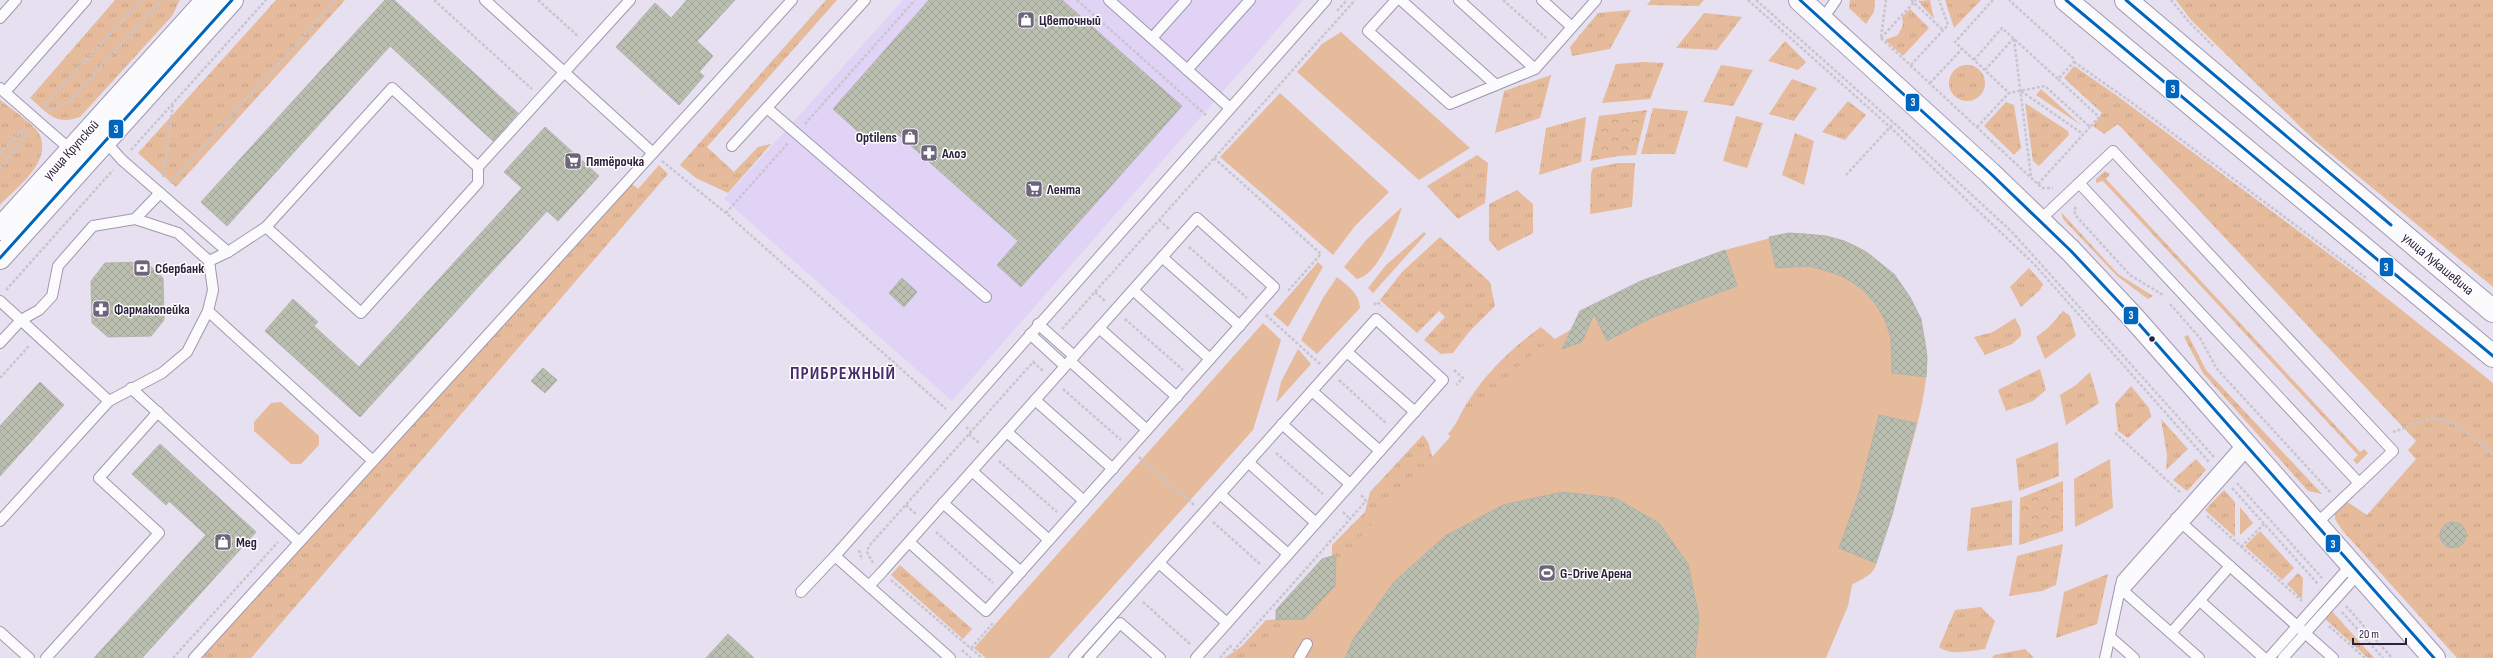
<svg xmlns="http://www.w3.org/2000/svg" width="2493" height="658" viewBox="0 0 2493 658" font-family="'Sofia Sans Condensed',sans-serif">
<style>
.built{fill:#e0d3f5}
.grass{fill:url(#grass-tufts)}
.forest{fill:url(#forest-crowns)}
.green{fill:#e6bb9b}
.building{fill:url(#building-cross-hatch);stroke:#b2b4ad}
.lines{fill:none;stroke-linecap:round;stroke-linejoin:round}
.lane-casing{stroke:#a198ad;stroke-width:12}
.secondary-casing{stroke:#a198ad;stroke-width:24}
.primary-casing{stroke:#a198ad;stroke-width:24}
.path{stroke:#c8c5cd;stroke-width:2.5;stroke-dasharray:3 2;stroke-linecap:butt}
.lane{stroke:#fbfafd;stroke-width:10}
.secondary{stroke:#fbfafd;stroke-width:22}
.primary{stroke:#fbfafd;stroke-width:22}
.bus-1-casing{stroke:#fff;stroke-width:6}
.bus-1{stroke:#0065bd;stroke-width:3}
.bus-dot{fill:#2d213d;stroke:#fff;stroke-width:1.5}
.labels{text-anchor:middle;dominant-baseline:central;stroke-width:3;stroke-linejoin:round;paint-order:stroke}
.poi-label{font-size:14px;font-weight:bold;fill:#2d213d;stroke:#fff;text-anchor:start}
.street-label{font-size:14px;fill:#2d213d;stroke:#fff}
.district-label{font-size:18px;font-weight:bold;letter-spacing:1px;fill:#492c6b;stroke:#fff}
.line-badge{stroke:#fff;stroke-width:1.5}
.badge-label{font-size:11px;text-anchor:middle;font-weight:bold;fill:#fff}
</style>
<defs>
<pattern id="grass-tufts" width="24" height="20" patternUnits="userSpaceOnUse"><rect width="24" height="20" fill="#e6bb9b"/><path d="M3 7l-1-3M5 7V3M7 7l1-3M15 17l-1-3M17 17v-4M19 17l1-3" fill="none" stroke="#c6a086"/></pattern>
<pattern id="forest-crowns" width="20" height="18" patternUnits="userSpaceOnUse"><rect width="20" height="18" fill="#e6bb9b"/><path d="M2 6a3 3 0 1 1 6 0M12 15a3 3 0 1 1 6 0" fill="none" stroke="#c6a086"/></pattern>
<pattern id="building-cross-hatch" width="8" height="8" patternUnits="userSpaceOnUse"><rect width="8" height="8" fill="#bbbfb0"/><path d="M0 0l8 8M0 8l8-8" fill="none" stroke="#a1a498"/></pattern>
</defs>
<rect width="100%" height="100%" fill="#e6e0f1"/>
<!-- built -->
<polygon class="built" points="903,0 1303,0 952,401 724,199"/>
<!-- grass -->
<g class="grass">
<path d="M115,0H180L172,16L80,117C55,126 48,113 30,98Z"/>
<polygon points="276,0 345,0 176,187 138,153"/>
<polygon points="826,0 837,0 707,147 734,172 758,147 771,144 728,193 696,178 680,165"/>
<polygon points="1651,0 1704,0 1699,6 1647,5"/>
<polygon points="1850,0 1875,0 1874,12 1866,24 1849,8"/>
<polygon points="1930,0 1934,19 1918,1"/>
<polygon points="1945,0 1981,0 1954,28"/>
<polygon points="2176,0 2493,0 2493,287 2314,140 2191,20"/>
<polygon points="1910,9 1929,28 1903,56 1885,40 1898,35 1903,25 1902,17"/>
<polygon points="1631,10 1610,49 1572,56 1570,47 1598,13"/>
<polygon points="1704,13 1742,17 1717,50 1676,48"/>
<polygon points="1785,41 1806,62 1798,70 1768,61"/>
<polygon points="1643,62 1664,63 1650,99 1602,103 1616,64"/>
<polygon points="1721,65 1753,70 1733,106 1703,102"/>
<circle cx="1967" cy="83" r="18"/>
<polygon points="2074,66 2116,95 2364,280 2493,383 2493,658 2457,658 2342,530 2335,519 2335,512 2346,501 2367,515 2416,459 2408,450 2416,441 2118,124 2104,134 2093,126 2102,113 2064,78"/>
<polygon points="1551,75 1540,118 1495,133 1504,91"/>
<polygon points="1792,79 1817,88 1794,121 1769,114"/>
<polygon points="2041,89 2081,125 2036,95"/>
<path d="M0,100C10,108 31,122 38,132C55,160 17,187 0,205Z"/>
<polygon points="1848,101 1866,115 1845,140 1822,132"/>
<polygon points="2006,102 2014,105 2021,148 2014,155 1984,126"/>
<polygon points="2025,103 2068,131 2069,135 2039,166 2033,161"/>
<polygon points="1653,108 1688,111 1675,154 1641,154"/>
<polygon points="1736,116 1763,123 1747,168 1723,161"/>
<polygon points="1586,117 1581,162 1539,175 1546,128"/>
<polygon points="1795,133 1814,141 1804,185 1782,175"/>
<polygon points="1477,155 1488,163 1485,203 1458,219 1427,186"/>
<polygon points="1618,163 1635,163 1632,207 1590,214 1591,174 1593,168"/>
<polygon points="659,165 668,174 251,658 198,658 631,183 638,189"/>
<polygon points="2105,171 2110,174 2106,179 2360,452 2364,449 2368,453 2357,464 2353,460 2358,455 2103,181 2096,183 2096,179"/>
<polygon points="1517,190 1533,204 1533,233 1498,251 1489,240 1489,204"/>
<polygon points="2061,212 2118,274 2153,296 2148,299 2117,276 2063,219"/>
<polygon points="1440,237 1490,282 1495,306 1469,332 1453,353 1441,354 1424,340 1445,317 1439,311 1417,333 1380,300 1402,272"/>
<polygon points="2029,268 2043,284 2040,290 2021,307 2010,287"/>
<polygon points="2063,311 2070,316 2076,336 2045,359 2036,337 2048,328"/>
<polygon points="2015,318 2021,330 2021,336 2012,344 1985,355 1974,337 1993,332"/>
<path d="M1541,327L1584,365L1462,447L1448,434C1458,423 1461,411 1469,400C1487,372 1513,347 1541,327Z"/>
<polygon points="2188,335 2206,370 2322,494 2308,491 2203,373 2184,337"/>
<polygon points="2040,369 2046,390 2033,401 2006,411 1998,390"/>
<polygon points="2090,372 2099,403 2066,425 2060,395 2076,385"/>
<polygon points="2131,386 2149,408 2151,417 2128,438 2118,431 2115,404"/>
<polygon points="2161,419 2188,449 2166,470 2167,455"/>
<polygon points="1423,435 1428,442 1434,462 1335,583 1336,555 1332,556 1332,545 1365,512 1370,492"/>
<polygon points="2058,442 2059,476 2019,491 2016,459"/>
<polygon points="2110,459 2113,508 2075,527 2074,479"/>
<polygon points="2196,459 2206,470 2187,491 2173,480"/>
<polygon points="2224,490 2235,502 2235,537 2205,510"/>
<polygon points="2012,500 2012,545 1967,551 1971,508"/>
<polygon points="2240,507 2253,523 2240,535"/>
<polygon points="2260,531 2294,568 2282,580 2245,546"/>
<polygon points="2063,544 2056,585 2042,591 2009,596 2017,556"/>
<polygon points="900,565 972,629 963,639 891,575"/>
<polygon points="2298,573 2303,578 2302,599 2287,584"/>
<polygon points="2108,574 2097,624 2056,638 2064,592"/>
<path d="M1981,607L1995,621L1985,649C1971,651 1950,656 1939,647L1955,610Z"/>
<polygon points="2330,609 2374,658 2368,658 2323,617"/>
<polygon points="1294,619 1270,658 1224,658 1241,647 1266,620"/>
<polygon points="2025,649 2034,658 1992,658 1994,655"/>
</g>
<!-- forest -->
<g class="forest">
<polygon points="1647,110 1636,155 1618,156 1590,161 1599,116"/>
<polygon points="2063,481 2063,531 2019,545 2020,498"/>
</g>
<!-- green -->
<g class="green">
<polygon points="1341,32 1470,148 1419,180 1297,72 1322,44"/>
<polygon points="1280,93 1389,192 1355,226 1333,255 1220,157"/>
<path d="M1402,207C1396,227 1379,274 1357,279L1344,267L1367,239Z"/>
<polygon points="1424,232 1426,234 1373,293 1368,288 1386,265"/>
<path d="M1789,233C1845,233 1879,249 1907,297C1919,316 1926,333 1927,356C1928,395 1912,443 1902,480C1895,506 1888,530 1879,555C1877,560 1876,568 1872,572C1868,577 1857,581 1852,585L1848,606L1826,658H1254L1286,620H1276V610L1322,559L1336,555V564L1494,388L1541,347L1572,329L1641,281L1725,250Z"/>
<polygon points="1318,262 1323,267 1288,327 1273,314"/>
<path d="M1337,277C1348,286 1359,293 1360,308L1317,354L1301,340L1323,298Z"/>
<polygon points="1263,323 1281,340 1253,430 1049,658 986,658 974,648"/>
<polygon points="1298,349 1311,364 1276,403 1281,382"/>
<polygon points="281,402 319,436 319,445 301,464 291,464 254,431 254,422 271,403"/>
</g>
<!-- building -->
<g class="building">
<polygon points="385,0 394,0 518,113 493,141 390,46 227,226 201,202"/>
<polygon points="687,0 735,0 697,41 713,56 699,72 704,76 679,105 616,47 655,3 671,18"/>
<polygon points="929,0 1062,0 1182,106 1021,287 997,265 1018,241 899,135 863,136 833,109"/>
<polygon points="545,127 599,176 558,221 547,211 360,417 265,331 293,299 318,322 314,326 359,367 522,188 504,172"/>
<polygon points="1789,233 1826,236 1844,241 1866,252 1894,274 1910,297 1921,319 1927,357 1926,377 1892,373 1891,338 1885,320 1875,303 1862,289 1844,277 1824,270 1808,266 1776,268 1769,237"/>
<polygon points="1725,250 1737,286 1653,317 1607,341 1594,314 1582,342 1562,349 1580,311 1641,281"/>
<polygon points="146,262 163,278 164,320 151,336 108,337 92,323 91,281 105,263"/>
<polygon points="902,278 917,292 904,307 889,293"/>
<polygon points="543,368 557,380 545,393 531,381"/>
<polygon points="40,382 64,405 0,476 0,426"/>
<polygon points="1879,415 1916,423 1892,515 1876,563 1839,548 1859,493"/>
<polygon points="160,444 256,532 142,658 94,658 206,535 169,501 166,505 132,474"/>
<polygon points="1562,492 1615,498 1659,523 1688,564 1699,617 1695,658 1345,658 1354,638 1394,582 1445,536 1503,505"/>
<circle cx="2453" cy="535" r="13"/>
<polygon points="1336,555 1335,586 1304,619 1276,620 1276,610 1322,559"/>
<polygon points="728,634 754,658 706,658"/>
</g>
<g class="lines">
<defs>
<g id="lane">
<polyline points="485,0 653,153"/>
<polyline points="1109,0 1230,108"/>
<polyline points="1396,0 1368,31 1450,104 1535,69 1596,0"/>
<polyline points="1401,0 1496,85"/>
<polyline points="1459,0 1535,69"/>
<polyline points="1542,0 1572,27"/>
<polyline points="0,18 16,0"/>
<polyline points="1822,20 1836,0"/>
<polyline points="1152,38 1186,0"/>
<polyline points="1187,70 1250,0"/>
<polyline points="0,88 72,151"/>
<polyline points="5,92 86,0"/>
<polyline points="767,108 986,297"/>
<polyline points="105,141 122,160 228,252 266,227 392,88 478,167 630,0"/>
<polyline points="732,146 865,0"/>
<polyline points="2079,183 2359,483"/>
<polyline points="135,219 160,193"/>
<polyline points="2040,220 2113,151 2393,451 2316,524"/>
<polyline points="266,227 361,313 478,183 478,167"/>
<polyline points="1162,257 1240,326"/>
<polyline points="209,261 228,252"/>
<polyline points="1133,290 1210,359"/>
<polyline points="0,301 109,401"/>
<polyline points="208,311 373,461"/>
<polyline points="1038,324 1074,356"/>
<polyline points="1099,328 1177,397"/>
<polyline points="1030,334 1065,366"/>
<polyline points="0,343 21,320 39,310 52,296 58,266 93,226 135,219 178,233 209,261 213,290 208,311 187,352 162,373 109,401 0,521"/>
<polyline points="1347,352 1415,412"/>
<polyline points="1070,361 1147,430"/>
<polyline points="131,388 299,542"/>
<polyline points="1312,391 1380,451"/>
<polyline points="1035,400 1113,469"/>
<polyline points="1282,424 1350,484"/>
<polyline points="1007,432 1084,501"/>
<polyline points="1248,462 1316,523"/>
<polyline points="972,471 1049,540"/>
<polyline points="1220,494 1288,554"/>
<polyline points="943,503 1021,572"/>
<polyline points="2176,518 2333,658"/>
<polyline points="1159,563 1227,623"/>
<polyline points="869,586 883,571 1197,218 1274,287 986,611 909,542"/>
<polyline points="2120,588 2199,658"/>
<polyline points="2123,591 2249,449"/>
<polyline points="801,592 835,556"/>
<polyline points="2200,601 2264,658"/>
<polyline points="0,632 29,658"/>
<polyline points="2171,633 2230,566"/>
<polyline points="2110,637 2134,658"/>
<polyline points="46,658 159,533 99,478 158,412"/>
<polyline points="194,658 792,0"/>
<polyline points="950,658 835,556 1326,0"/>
<polyline points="1074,658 1376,319 1443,380 1196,658"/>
<polyline points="1089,658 1120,623 1160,658"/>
<polyline points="1299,658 1307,644"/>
<polyline points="2105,658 2122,580 2244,442"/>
<polyline points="2269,658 2351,565"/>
<polyline points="2283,658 2359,573"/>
</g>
<g id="secondary">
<polyline points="1800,0 1990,173 2071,251 2132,316 2434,658"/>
<polyline points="0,229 207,0"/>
<polyline points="0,258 232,0"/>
</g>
<g id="primary">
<polyline points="2066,0 2493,356"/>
<polyline points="2126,0 2493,311"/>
</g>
</defs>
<!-- lane casing -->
<use href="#lane" class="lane-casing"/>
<!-- secondary casing -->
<use href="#secondary" class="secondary-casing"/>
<!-- primary casing -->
<use href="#primary" class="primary-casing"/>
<!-- path -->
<g class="path">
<polyline points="434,0 532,89"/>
<polyline points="538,0 579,37"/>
<polyline points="1077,0 1207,116"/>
<polyline points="1503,0 1546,38"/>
<polyline points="1748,0 1890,127 2034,264 2209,462"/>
<polyline points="1756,0 1894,123 2012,232 2214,457"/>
<polyline points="1911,0 1943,30"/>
<polyline points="1993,0 1955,42 2009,93"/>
<polyline points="2171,0 2189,22 2213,46"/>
<polyline points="1337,11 1347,0"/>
<polyline points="1881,37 1886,0"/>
<polyline points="1881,38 2042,188 2053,188"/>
<polyline points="1881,38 1916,0"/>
<polyline points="2014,39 2031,177"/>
<polyline points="1974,60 2002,28 2058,79 2074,62 2073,58 2009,0"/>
<polyline points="2074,62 2131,102 2366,278"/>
<polyline points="1911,65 1948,25 1939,0"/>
<polyline points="1985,70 2013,39"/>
<polyline points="1930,83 1962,49"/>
<polyline points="2021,91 2083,134"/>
<polyline points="42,108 141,0"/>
<polyline points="47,111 69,102 161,0"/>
<polyline points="805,124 915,0"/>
<polyline points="1977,127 2009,93 2045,86 2090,127 2099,117 2058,79"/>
<polyline points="131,150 266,0"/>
<polyline points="0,154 24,128"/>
<polyline points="1214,158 1321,254 1287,292"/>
<polyline points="662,161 726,213 946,409"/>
<polyline points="0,169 29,131"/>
<polyline points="1846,175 1894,123"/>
<polyline points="163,177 173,103"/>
<polyline points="170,183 336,0"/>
<polyline points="2038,184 2090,127"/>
<polyline points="2076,207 2074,210 2076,216 2130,275 2163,295"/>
<polyline points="726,213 788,143"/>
<polyline points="1159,220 1169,229"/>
<polyline points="1189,247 1247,298"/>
<polyline points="6,290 113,170"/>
<polyline points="1095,292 1105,301"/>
<polyline points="2170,304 2200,338 2217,369 2331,493"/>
<polyline points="1374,305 1377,302 1382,306"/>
<polyline points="1266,315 1320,364"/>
<polyline points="1125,319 1183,370"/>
<polyline points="1062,329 1355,0"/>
<polyline points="1033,362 1043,371"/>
<polyline points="1454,370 1463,378 1456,385"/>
<polyline points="0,378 29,346"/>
<polyline points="1339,380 1387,424"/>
<polyline points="1063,389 1121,440"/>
<polyline points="966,427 971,431"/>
<path d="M2393,432C2404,429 2417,420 2429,419C2455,417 2475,439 2493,455"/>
<polyline points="2115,433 2181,493"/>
<polyline points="969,434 979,443"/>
<polyline points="1276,453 1323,494"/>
<polyline points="1139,457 1194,505"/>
<polyline points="999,461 1057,512"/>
<polyline points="2237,483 2322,578"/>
<polyline points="2232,488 2318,584"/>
<polyline points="906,505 916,514"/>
<polyline points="1343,512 1350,519"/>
<polyline points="2207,516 2302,601"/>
<polyline points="1213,522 1261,565"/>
<polyline points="936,532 993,583"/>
<polyline points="2241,547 2264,524"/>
<polyline points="859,550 862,560"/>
<polyline points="873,563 867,552 869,546 1034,361"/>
<polyline points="891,580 982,658"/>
<polyline points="1143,602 1191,645"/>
<polyline points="2346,606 2392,658"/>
<polyline points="2342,612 2383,658"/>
<polyline points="2329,626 2365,658"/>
<polyline points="971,648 993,623"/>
<polyline points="962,650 971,658"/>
<polyline points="173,658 278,542"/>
<polyline points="1220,658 1230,646 1234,650 1366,501 1360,494"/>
</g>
<!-- lane -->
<use href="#lane" class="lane"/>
<!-- secondary -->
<use href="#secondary" class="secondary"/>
<!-- primary -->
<use href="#primary" class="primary"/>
<defs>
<g id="bus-1">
<polyline points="1800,0 1990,173 2071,251 2132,316 2434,658"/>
<polyline points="2066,0 2493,356"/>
<polyline points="2126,0 2391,225"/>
<polyline points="0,258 232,0"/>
</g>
</defs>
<!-- bus-1 casing -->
<use href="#bus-1" class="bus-1-casing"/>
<!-- bus-1 -->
<use href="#bus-1" class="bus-1"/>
</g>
<!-- icons -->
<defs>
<symbol id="shop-square" viewBox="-11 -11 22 22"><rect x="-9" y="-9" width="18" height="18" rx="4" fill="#6e647c" stroke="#fff"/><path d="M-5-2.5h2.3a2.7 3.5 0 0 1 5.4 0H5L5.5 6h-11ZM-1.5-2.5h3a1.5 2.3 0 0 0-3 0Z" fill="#fff"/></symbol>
<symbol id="pharmacy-square" viewBox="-11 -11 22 22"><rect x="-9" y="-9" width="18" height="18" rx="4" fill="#6e647c" stroke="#fff"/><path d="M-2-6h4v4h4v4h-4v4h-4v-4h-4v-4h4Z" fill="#fff"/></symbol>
<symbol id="supermarket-square" viewBox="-11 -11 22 22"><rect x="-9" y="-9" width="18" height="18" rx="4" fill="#6e647c" stroke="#fff"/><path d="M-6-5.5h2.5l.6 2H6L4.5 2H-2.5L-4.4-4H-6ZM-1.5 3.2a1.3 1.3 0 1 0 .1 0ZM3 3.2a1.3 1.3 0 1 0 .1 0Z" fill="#fff"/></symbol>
<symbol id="bank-square" viewBox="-11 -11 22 22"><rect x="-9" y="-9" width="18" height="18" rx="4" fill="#6e647c" stroke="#fff"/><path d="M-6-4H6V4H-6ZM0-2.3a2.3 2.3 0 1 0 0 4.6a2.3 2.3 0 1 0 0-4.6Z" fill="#fff"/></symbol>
<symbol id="stadium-square" viewBox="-11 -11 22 22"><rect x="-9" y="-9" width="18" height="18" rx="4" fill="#6e647c" stroke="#fff"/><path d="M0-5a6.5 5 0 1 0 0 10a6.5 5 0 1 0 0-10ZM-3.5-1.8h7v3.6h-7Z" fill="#fff"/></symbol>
</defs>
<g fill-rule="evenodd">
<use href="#shop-square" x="1016" y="10" width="20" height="20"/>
<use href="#shop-square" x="900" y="127" width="20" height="20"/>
<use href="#pharmacy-square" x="919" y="143" width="20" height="20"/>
<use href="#supermarket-square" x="563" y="151" width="20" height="20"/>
<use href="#supermarket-square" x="1024" y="179" width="20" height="20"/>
<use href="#bank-square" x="132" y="258" width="20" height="20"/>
<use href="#pharmacy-square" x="91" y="299" width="20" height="20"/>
<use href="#shop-square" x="213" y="532" width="20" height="20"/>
<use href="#stadium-square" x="1537" y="563" width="20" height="20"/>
</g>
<!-- markers -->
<circle class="bus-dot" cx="2152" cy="339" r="3.5"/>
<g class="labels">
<!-- poi labels -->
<g class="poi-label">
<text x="1039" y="20">Цветочный</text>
<text x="897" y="137" text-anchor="end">Optilens</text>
<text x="942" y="153">Алоэ</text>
<text x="586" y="161">Пятёрочка</text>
<text x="1047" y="189">Лента</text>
<text x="155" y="268">Сбербанк</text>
<text x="114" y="309">Фармакопейка</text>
<text x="236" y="542">Мед</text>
<text x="1560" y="573">G-Drive Арена</text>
</g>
<!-- street labels -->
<g class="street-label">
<text transform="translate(71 150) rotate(-48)">улица Крупской</text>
<text transform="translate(2438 264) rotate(40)">улица Лукашевича</text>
</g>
<!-- district labels -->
<g class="district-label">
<text x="843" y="373">ПРИБРЕЖНЫЙ</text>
</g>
</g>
<g class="line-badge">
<rect x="2165" y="79" width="15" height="20" rx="4" fill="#0065bd"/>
<rect x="1905" y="93" width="15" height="19" rx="4" fill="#0065bd"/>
<rect x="108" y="119" width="16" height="20" rx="4" fill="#0065bd"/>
<rect x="2379" y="257" width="15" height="20" rx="4" fill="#0065bd"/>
<rect x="2123" y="306" width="16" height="19" rx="4" fill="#0065bd"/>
<rect x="2325" y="534" width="16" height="19" rx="4" fill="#0065bd"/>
</g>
<g class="badge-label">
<text x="2173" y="93">3</text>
<text x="1913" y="106">3</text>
<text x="116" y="133">3</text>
<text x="2386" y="271">3</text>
<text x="2131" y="319">3</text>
<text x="2333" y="548">3</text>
</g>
<!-- scale -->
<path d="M2353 638v6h53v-6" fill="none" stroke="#2d213d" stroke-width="2"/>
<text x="2359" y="638" font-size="12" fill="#2d213d" stroke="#ffffff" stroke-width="3" paint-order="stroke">20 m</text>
</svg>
